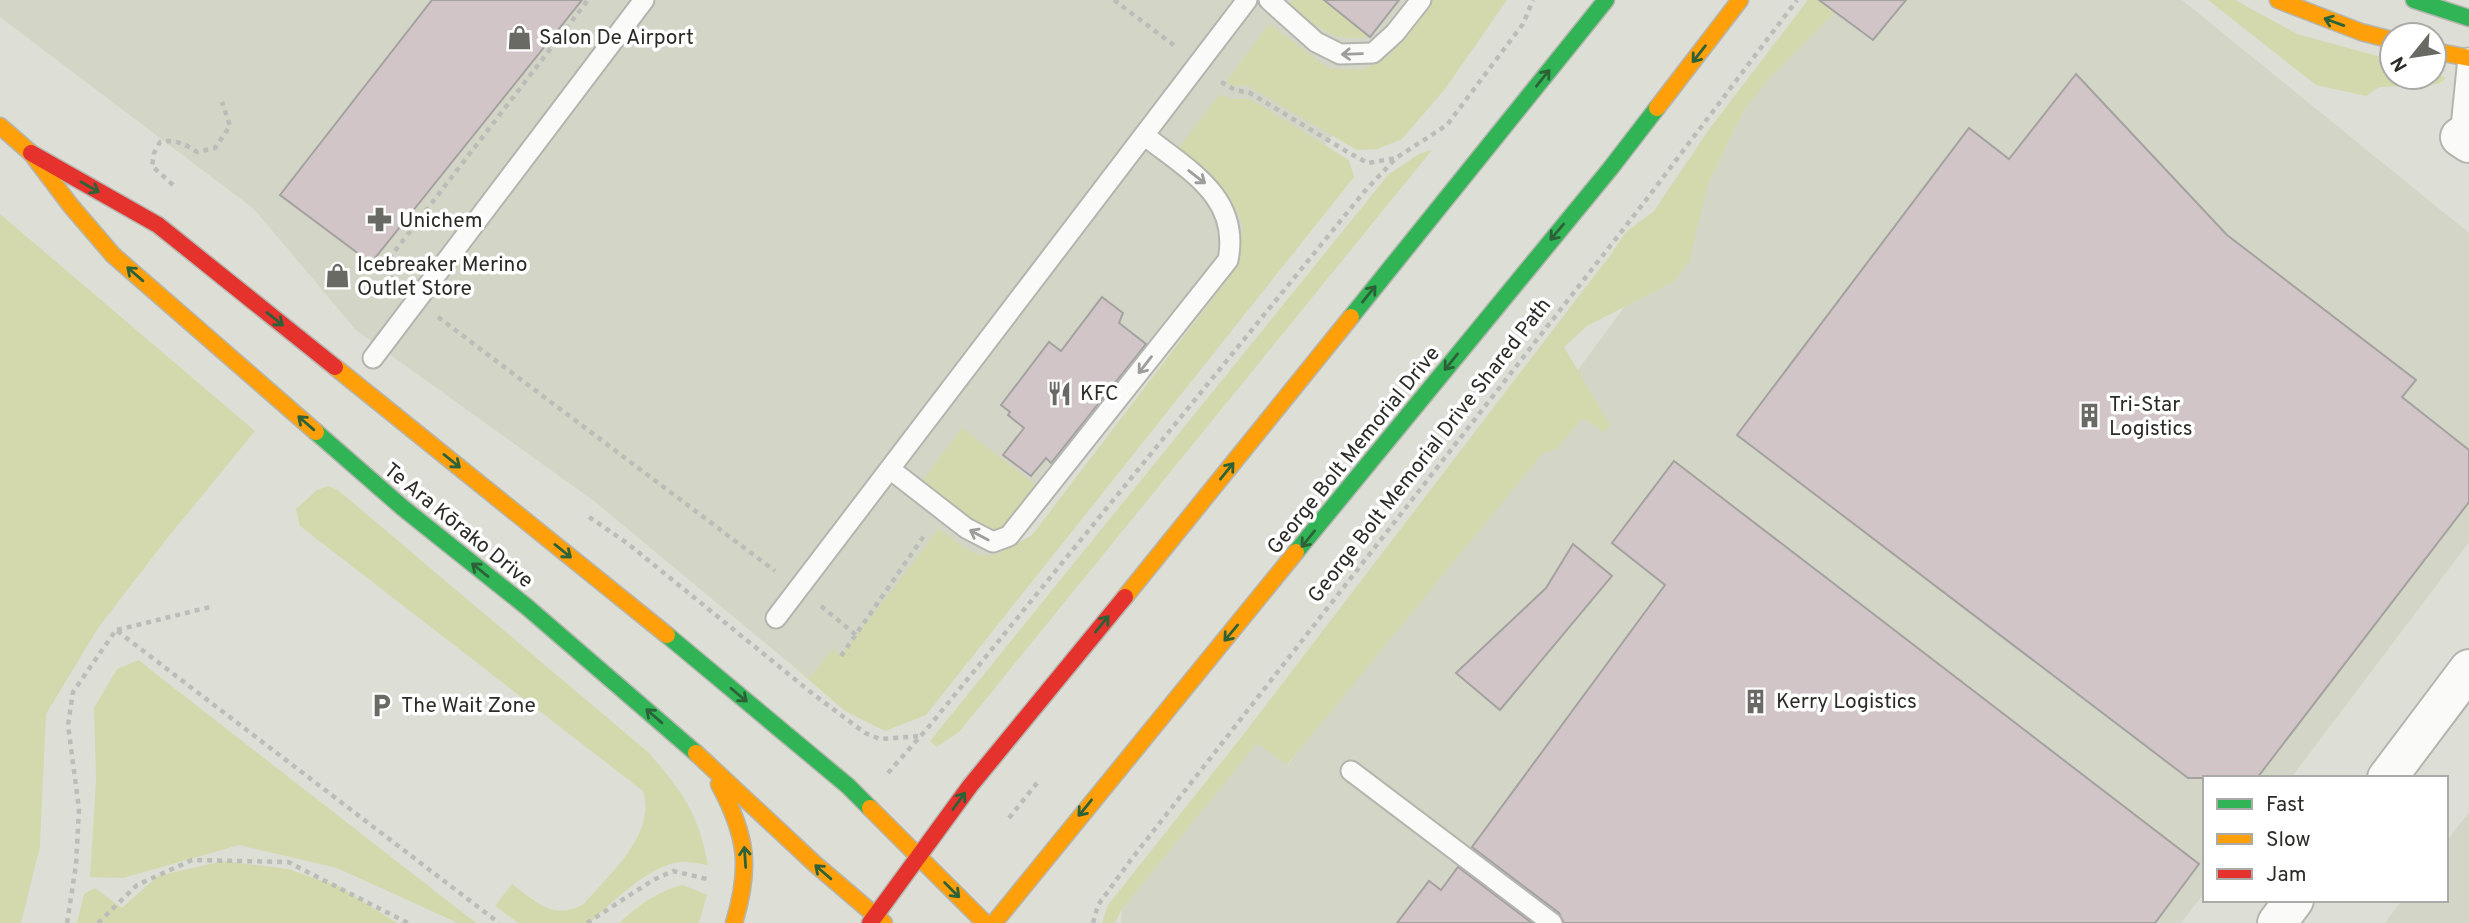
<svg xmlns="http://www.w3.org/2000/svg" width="2469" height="923" viewBox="0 0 2469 923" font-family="Overpass,sans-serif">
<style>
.built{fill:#d3d5c6}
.green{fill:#d4d9ad}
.building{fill:#d1c5c8;stroke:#a4a2a0;stroke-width:2}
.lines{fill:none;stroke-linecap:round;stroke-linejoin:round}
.lane-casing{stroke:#b4b5af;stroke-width:23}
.street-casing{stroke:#b4b5af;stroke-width:42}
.fast-casing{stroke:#b4b5af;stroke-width:19}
.slow-casing{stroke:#b4b5af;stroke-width:19}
.jam-casing{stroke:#b4b5af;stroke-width:19}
.path{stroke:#bbbdb9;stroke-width:4.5;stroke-dasharray:5 5;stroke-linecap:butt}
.lane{stroke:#fafaf9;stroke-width:19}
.street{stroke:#fafaf9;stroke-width:38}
.fast{stroke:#30b455;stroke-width:16}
.slow{stroke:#ff9f0a;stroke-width:16}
.jam{stroke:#e5322d;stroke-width:16}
.oneway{stroke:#2d6239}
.oneway2{stroke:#9d9d9a}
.labels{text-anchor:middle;stroke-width:7;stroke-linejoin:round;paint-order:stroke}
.poi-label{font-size:21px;fill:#2b2c27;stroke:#fff;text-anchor:start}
.street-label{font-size:21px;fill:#2b2c27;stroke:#fff}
</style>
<rect width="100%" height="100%" fill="#ddded6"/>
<path class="built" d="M0 0H1437L875 725 787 661 594 501 356 330 254 209 0 17Z
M1808 0H2182L2469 233V542L2291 778H2205V892L2181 923H1121L1122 909 1257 742 1288 765 1658 261 1769 52Z
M2469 812V923H2385L2402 900H2446V842Z"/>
<path class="green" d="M1293 0H1324L1370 37C1328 42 1322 28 1290 5Z
M1431 0H1507L1445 89 1402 139 1378 149 1357 150 1248 86 1230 85 1227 81 1269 24 1328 68 1361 70 1389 56Z
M1808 0H1821L1834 13 1768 80 1744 110 1708 184 1689 262 1673 282 1587 326 1564 347 1610 425 1604 432 1583 418 1556 449 1542 454 1287 765 1257 743 1122 909 1115 923H1102L1108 905 1243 735 1611 254 1626 232 1654 211 1710 128Z
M2208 0H2235L2297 34 2392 60V77H2434V72L2446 78 2439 84 2380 87 2366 96 2316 85Z
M1219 95 1232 99H1250L1349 160 1354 177 926 715 885 731 845 711 787 661 810 678 832 649 841 656 939 529C985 563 982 564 1032 535L1238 265 1243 224 1231 200 1185 152 1178 149Z
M1432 150 960 731 937 747 930 741 1389 174 1419 154Z
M0 214 255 431 165 541 98 628 46 714 40 846 21 923H0Z
M962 428 1040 488 1004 527 985 532 919 485Z
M328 486 338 490 649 753C683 793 698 812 708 865 699 864 689 861 680 862 648 866 613 902 589 923H518L495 906 512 884C537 902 552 921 584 904 609 874 657 834 643 791L300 526 296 509 317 490Z
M139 660 156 674 476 923H458L337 868 239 845 123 878 90 877 96 780 94 708 117 669Z
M223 861 288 869 340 887 397 923H77L84 894 95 888 122 908 158 876Z
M683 885 707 895 699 923H619C639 905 657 891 683 885Z"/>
<path class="building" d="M432 0H582L371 263 280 195Z
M1324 0H1399L1370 37Z
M1819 0H1906L1873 40Z
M2076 74 2227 235 2416 380 2402 397 2469 450V502L2257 778H2188L1737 435 1969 128 2009 159Z
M1102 297 1123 313 1119 323 1146 344 1051 463 1046 458 1031 476 1003 455 1024 428 1008 415 1010 412 1001 405 1049 342 1061 351Z
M1674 461 2199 864 2155 923H1564L1559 913 1472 847 1665 585 1612 543Z
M1573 544 1612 576 1500 710 1456 673 1546 588Z
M1458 867 1532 923H1397L1429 881 1441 890Z"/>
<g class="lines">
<defs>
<path id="lane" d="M1269 0 1316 42 1340 54 1373 53 1395 33 1421 0
M2460 137 2468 58
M373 358 644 0
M890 469 966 528 993 542 1009 536 1228 260C1241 196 1186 169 1144 135
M776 618 1247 0
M1351 771 1552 923"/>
<path id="street" d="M2460 137 2469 143
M2387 778 2469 669
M2277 923 2294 900"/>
<path id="fast" d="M2414 0 2469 18
M1351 317 1606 0
M316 432 403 508 527 607 696 753
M1296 552 1610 169 1657 108
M667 635 848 786 870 808"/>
<path id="slow" d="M2278 0 2361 32 2392 40
M2434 51 2469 58
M1657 108 1740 0
M0 126 31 153 71 206 113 255 316 432
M335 367 667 635
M1125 597 1351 317
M696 753 815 864 884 923
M719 784C747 836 751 867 734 923
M870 808 985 923
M994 923 1296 552"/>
<path id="jam" d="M31 153 158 225 335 367
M870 923 970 786 1125 597"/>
</defs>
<use href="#lane" class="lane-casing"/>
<use href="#street" class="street-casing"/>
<use href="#fast" class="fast-casing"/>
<use href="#slow" class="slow-casing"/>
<use href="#jam" class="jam-casing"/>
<path class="path" d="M1114 0 1175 46
M1221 82 1235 90 1250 93 1351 154 1368 163 1396 158
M173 185 152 166 154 153 160 142C175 139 185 144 197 152L215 148 230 126 222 102
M394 280 381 269 588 0
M438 317 775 571
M589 517 627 543 813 694 865 733 880 739 920 736
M821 606 856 635
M117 630 210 607
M841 656 926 533
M888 773 931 724 1364 192 1396 158 1447 125 1523 24 1533 0
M1009 818 1037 783
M67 923 76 865 79 809 68 725 73 692 116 630 499 923
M98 923 137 885 192 860 288 862 408 923
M587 923 653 880 673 871 707 879
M1093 923 1098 905 1130 861 1646 200 1797 0"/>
<use href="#lane" class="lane"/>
<use href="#street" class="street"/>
<use href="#fast" class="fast"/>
<use href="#slow" class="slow"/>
<use href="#jam" class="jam"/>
</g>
<defs><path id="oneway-shaft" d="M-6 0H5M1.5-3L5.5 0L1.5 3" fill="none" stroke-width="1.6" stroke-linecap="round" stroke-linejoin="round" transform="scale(1.75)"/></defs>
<g class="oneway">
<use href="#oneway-shaft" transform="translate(2334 22) rotate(-160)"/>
<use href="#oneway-shaft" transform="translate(1699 54) rotate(128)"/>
<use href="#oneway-shaft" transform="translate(1543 78) rotate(-51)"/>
<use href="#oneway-shaft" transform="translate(90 187) rotate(30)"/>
<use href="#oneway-shaft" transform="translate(1557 232) rotate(130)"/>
<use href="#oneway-shaft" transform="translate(135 274) rotate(-139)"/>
<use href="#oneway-shaft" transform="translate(1369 294) rotate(-51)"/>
<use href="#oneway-shaft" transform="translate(275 319) rotate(39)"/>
<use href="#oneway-shaft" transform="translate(1451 362) rotate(129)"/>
<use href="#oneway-shaft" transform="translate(306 423) rotate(-139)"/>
<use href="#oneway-shaft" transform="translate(452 461) rotate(39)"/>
<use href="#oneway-shaft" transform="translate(1227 471) rotate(-51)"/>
<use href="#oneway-shaft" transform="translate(1308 539) rotate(129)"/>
<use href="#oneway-shaft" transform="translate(563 551) rotate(39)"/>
<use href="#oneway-shaft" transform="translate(480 570) rotate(-141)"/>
<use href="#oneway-shaft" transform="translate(1102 624) rotate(-51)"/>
<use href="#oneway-shaft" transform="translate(1231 633) rotate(130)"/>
<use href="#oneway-shaft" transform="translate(739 695) rotate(40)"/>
<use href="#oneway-shaft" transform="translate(654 716) rotate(-139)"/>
<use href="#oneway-shaft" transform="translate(959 801) rotate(-54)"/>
<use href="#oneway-shaft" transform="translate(1085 808) rotate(129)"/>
<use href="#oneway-shaft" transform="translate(745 857) rotate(-94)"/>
<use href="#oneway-shaft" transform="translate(823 872) rotate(-139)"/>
<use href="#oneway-shaft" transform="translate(952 890) rotate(45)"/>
</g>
<g class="oneway2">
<use href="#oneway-shaft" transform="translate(1352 54) rotate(178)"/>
<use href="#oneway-shaft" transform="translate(1197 177) rotate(38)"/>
<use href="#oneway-shaft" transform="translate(1145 365) rotate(128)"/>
<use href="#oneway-shaft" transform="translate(979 535) rotate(-152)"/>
</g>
<defs>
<symbol id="shop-bare" viewBox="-9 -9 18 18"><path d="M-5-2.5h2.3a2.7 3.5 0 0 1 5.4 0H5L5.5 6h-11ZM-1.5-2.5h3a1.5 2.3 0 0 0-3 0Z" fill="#696a64" stroke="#fff" stroke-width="2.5" paint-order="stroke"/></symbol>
<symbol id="pharmacy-bare" viewBox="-9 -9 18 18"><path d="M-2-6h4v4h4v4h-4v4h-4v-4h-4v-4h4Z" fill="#696a64" stroke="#fff" stroke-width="2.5" paint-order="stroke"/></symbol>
<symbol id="restaurant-bare" viewBox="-9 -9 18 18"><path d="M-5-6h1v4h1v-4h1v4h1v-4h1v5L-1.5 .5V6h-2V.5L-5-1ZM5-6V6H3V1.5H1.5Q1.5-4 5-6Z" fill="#696a64" stroke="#fff" stroke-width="2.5" paint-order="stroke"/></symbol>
<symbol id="building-bare" viewBox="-9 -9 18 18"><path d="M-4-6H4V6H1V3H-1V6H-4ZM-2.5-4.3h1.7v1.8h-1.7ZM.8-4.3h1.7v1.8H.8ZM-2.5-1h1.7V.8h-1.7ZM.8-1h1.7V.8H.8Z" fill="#696a64" stroke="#fff" stroke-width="2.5" paint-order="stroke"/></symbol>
<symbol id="parking-bare" viewBox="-9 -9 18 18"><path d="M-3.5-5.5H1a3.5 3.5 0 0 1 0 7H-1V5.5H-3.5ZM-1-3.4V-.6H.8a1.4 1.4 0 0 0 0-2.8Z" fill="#696a64" stroke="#fff" stroke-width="2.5" paint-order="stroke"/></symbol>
</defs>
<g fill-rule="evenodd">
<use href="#shop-bare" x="502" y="20" width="35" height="35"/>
<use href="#pharmacy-bare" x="362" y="202" width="35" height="35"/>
<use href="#shop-bare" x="320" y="258" width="35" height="35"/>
<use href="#restaurant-bare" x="1042" y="376" width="35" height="35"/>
<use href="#building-bare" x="2072" y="398" width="35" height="35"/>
<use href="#building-bare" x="1738" y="684" width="35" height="35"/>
<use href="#parking-bare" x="364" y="688" width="35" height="35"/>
</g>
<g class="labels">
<g class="poi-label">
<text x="539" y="44">Salon De Airport</text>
<text x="399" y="227">Unichem</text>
<text x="357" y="271">Icebreaker Merino<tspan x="357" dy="24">Outlet Store</tspan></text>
<text x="1080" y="400">KFC</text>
<text x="2109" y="411">Tri-Star<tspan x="2109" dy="24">Logistics</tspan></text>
<text x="1776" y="708">Kerry Logistics</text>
<text x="401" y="712">The Wait Zone</text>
</g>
<g class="street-label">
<text transform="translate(1353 450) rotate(-51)" y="7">George Bolt Memorial Drive</text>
<text transform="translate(1429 450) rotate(-52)" y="7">George Bolt Memorial Drive Shared Path</text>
<text transform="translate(459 525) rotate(39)" y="7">Te Ara Kōrako Drive</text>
</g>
</g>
<rect x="2203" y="776" width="245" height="126" fill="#ffffff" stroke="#aaaba9" stroke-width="2"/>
<rect x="2217" y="799" width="35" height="10" fill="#30b455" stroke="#aaaba9" stroke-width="2"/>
<text x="2266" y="811" font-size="21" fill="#2b2c27">Fast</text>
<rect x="2217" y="834" width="35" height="10" fill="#ff9f0a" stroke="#aaaba9" stroke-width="2"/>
<text x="2266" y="846" font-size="21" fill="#2b2c27">Slow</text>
<rect x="2217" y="869" width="35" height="10" fill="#e5322d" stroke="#aaaba9" stroke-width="2"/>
<text x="2266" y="881" font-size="21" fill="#2b2c27">Jam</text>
<g transform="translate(2413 56) rotate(240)"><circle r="33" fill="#ffffff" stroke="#aaaba9" stroke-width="2"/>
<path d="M0-5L12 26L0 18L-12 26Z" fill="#696a64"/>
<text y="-10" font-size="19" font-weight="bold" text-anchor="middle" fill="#2b2c27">N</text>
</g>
</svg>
